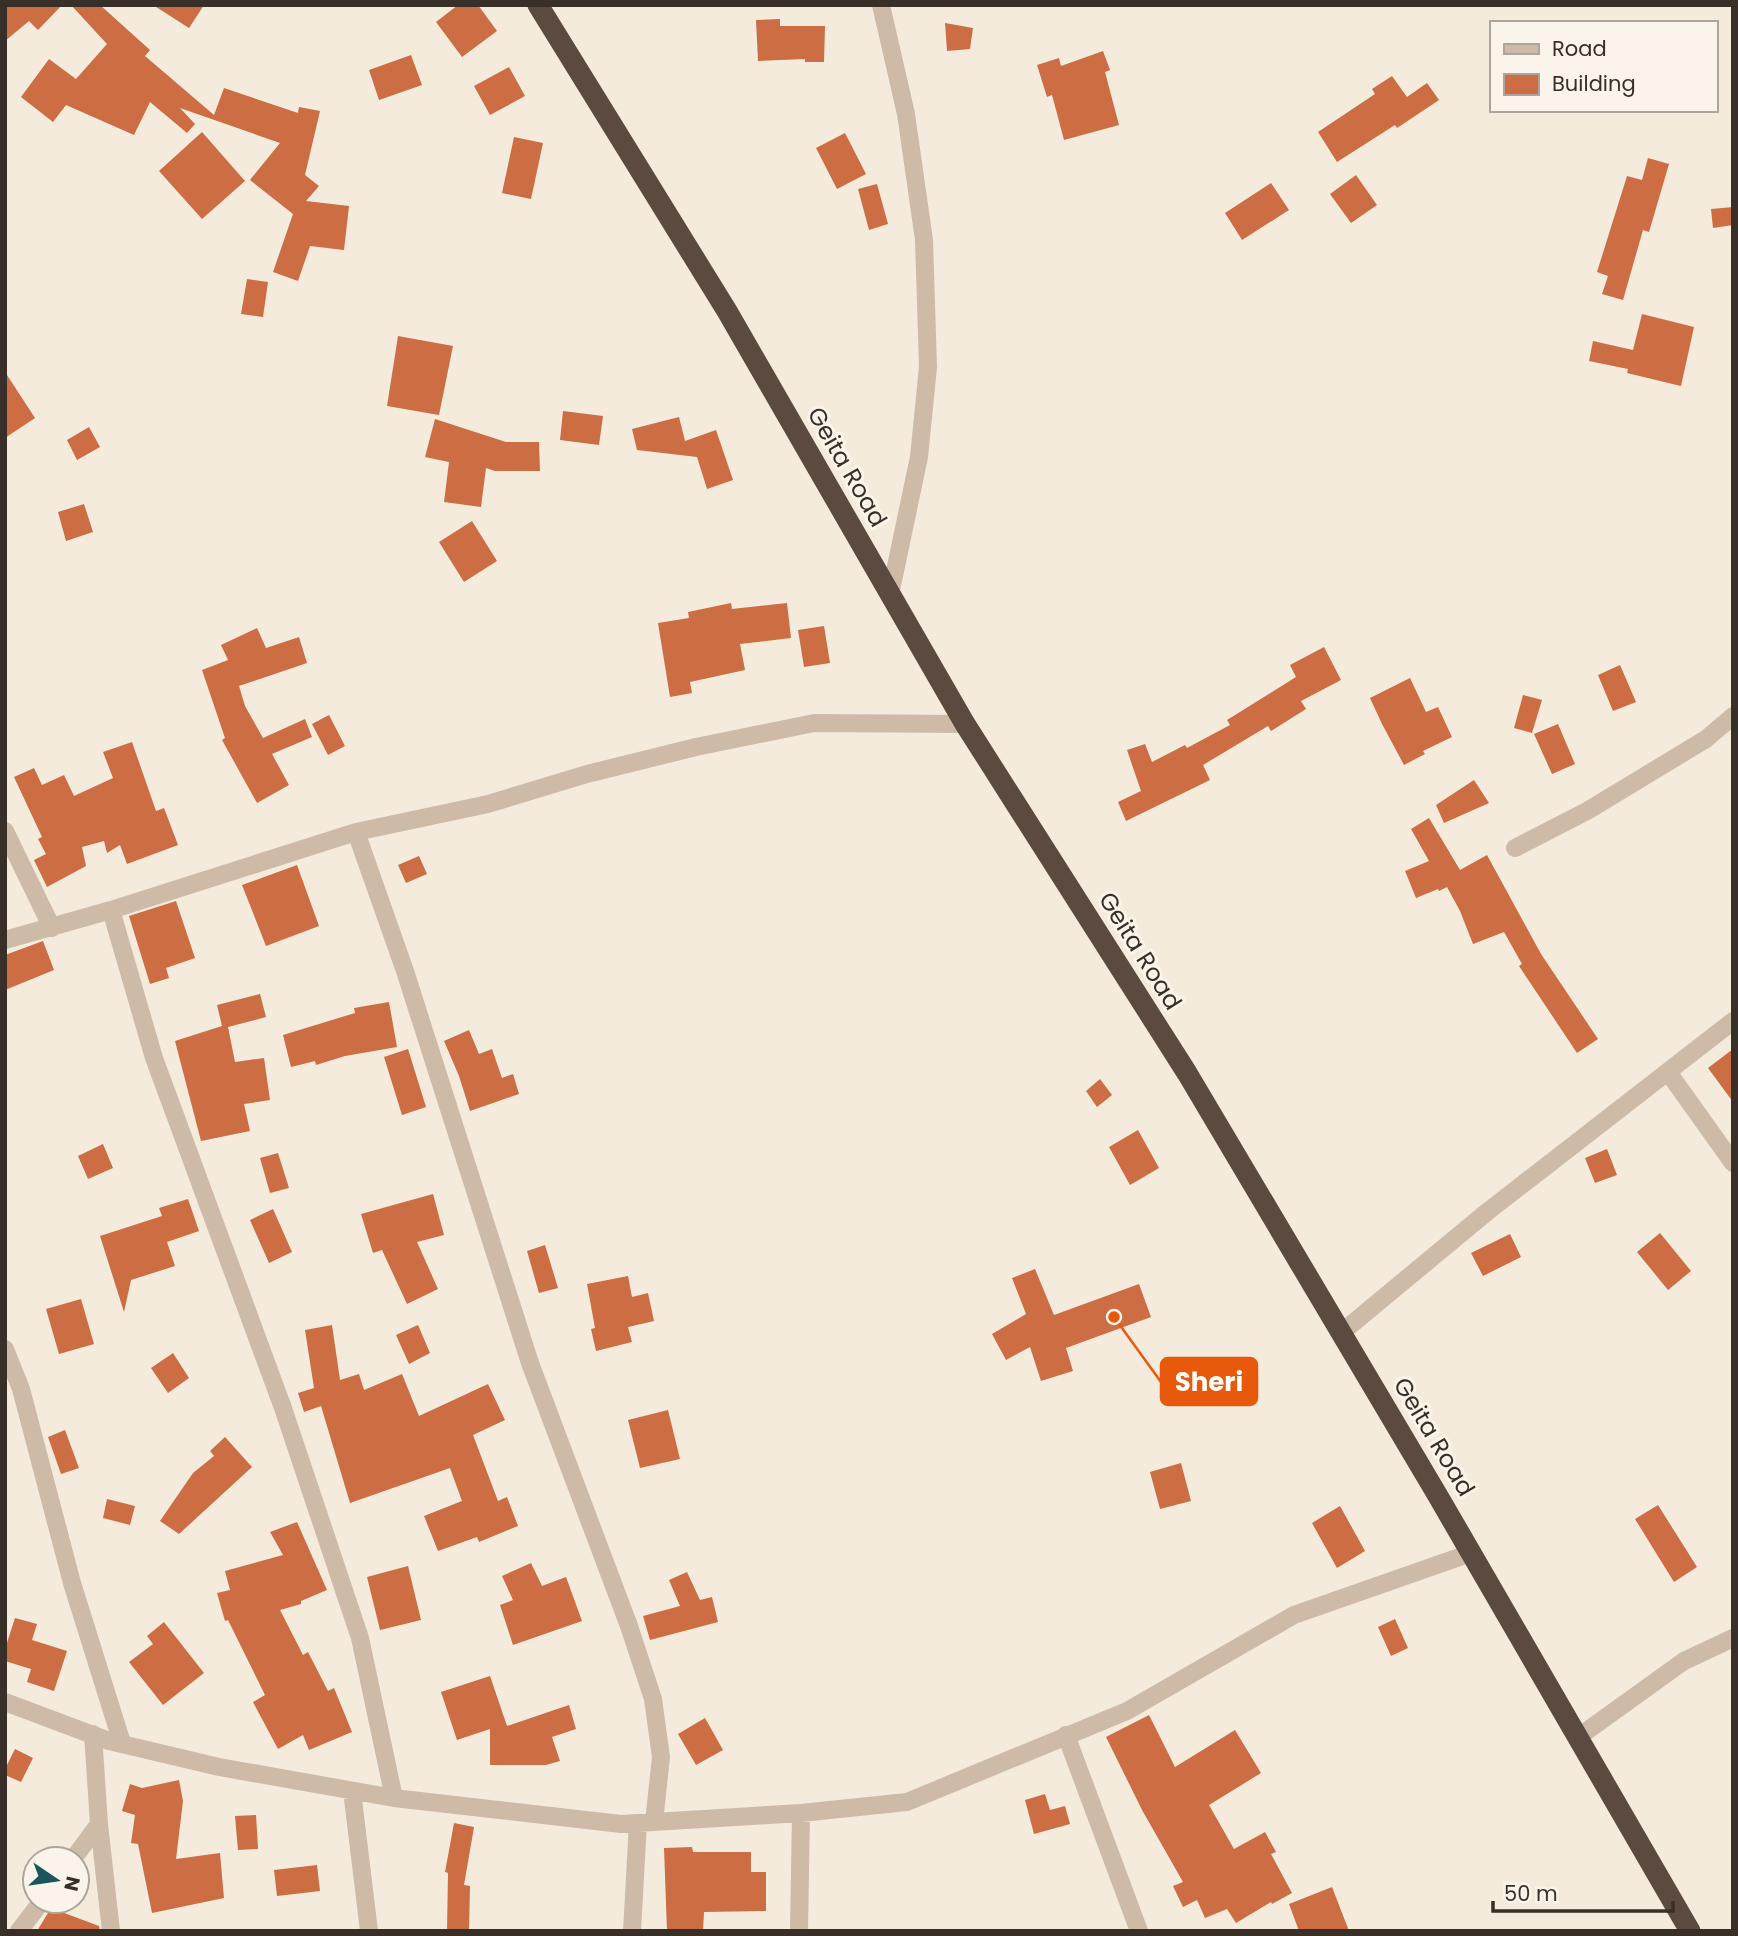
<svg xmlns="http://www.w3.org/2000/svg" width="1738" height="1936" viewBox="0 0 1738 1936" font-family="Poppins,sans-serif">
<style>
.building{fill:#cc6d43}
.lines{fill:none;stroke-linecap:round;stroke-linejoin:round}
.minor{stroke:#cdbba8;stroke-width:18}
.highway{stroke:#5b4a3f;stroke-width:21}
.labels{text-anchor:middle;stroke-width:6;stroke-linejoin:round;paint-order:stroke}
.street-label{font-size:24px;fill:#392f29;stroke:#fbf4ea}
.leader{fill:none;stroke:#e8590c;stroke-width:2.5}
.callout-dot{fill:#e8590c;stroke:#fbf4ea;stroke-width:2.5}
.callout{fill:#e8590c;stroke:#e8590c;stroke-width:2.5}
.callout-label{font-size:26px;text-anchor:middle;font-weight:bold;fill:#fff}
</style>
<rect width="100%" height="100%" fill="#f4ebdd"/>
<path class="building" d="M5 5H62L38 30 29 21 5 41Z
M71 5H100L150 50 145 56 214 115 224 88 298 113 299 107 320 111 305 175 319 186 306 201 349 206 344 250 310 246 298 281 273 272 293 214 250 180 280 143 180 108 195 124 187 133 150 102 134 135 66 105 53 122 21 97 49 59 76 79 107 44Z
M153 5H204L189 28Z
M458 5H478L497 31 462 57 436 22Z
M780 19V26H825L824 62H805V59L758 61 756 20Z
M945 23 973 28 970 49 947 51Z
M1103 51 1110 70 1105 72 1119 125 1064 140 1052 95 1047 97 1037 65 1059 58 1061 66Z
M411 55 422 85 379 100 369 70Z
M509 67 525 96 490 115 474 86Z
M1392 76 1407 97 1427 83 1439 100 1397 128 1395 125 1337 162 1318 132 1375 94 1372 89Z
M202 132 245 181 202 219 159 171Z
M845 133 866 174 837 189 816 148Z
M514 137 543 143 531 199 502 193Z
M1648 158 1669 164 1649 232 1643 230 1623 300 1602 294 1608 276 1597 272 1627 176 1642 180Z
M1356 175 1377 205 1351 223 1330 194Z
M1271 183 1289 210 1242 240 1225 213Z
M877 184 888 224 869 230 858 189Z
M1733 207V225L1713 228 1711 209Z
M247 279 268 282 263 317 241 314Z
M1642 314 1694 327 1681 386 1627 373 1628 369 1589 361 1593 341 1633 350Z
M398 336 453 346 439 415 387 406Z
M5 372 35 418 5 438Z
M563 411 603 416 599 445 560 440Z
M679 417 685 441 716 430 733 480 707 489 697 457 637 450 632 429Z
M435 419 506 442H539L540 471H495L486 468 481 507 444 502 449 462 425 457Z
M89 427 100 447 77 460 67 440Z
M84 504 93 532 66 541 58 512Z
M472 521 497 561 464 582 439 542Z
M731 603 732 609 787 603 791 638 740 644 745 670 690 682 692 693 670 697 658 623 689 618 688 612Z
M824 626 830 663 804 667 798 630Z
M257 628 266 648 299 637 307 663 239 686 245 706 263 738 305 719 312 737 272 754 289 785 257 803 222 740 225 738 202 670 228 660 221 645Z
M1324 647 1341 680 1301 701 1306 709 1271 731 1268 726 1203 765 1210 780 1126 821 1118 802 1141 791 1127 750 1145 744 1152 762 1185 745 1187 748 1230 725 1227 720 1296 677 1290 665Z
M1620 665 1636 702 1613 711 1598 675Z
M1410 678 1426 712 1438 707 1452 737 1423 751 1425 754 1404 765 1382 724 1370 698Z
M1523 695 1542 700 1532 733 1514 728Z
M329 715 345 746 328 755 312 724Z
M1558 724 1575 764 1552 774 1534 734Z
M132 742 156 811 164 808 178 845 127 864 120 845 107 853 104 841 82 847 86 866 47 887 34 860 46 854 38 839 42 837 14 777 34 768 42 785 64 775 74 796 113 778 103 752Z
M1474 780 1489 803 1444 823 1436 805Z
M1429 818 1460 870 1487 855 1541 954 1598 1039 1577 1053 1519 966 1522 964 1504 932 1473 944 1460 911 1447 887 1439 891 1438 889 1416 898 1405 871 1429 861 1411 829Z
M419 856 427 874 406 883 398 865Z
M297 865 319 926 266 946 242 885Z
M176 901 195 958 166 968 169 978 150 984 129 916Z
M43 941 54 970 5 990V955Z
M260 994 266 1017 228 1027 235 1062 264 1058 270 1100 244 1104 250 1131 201 1141 175 1041 222 1026 217 1005Z
M389 1002 397 1047 345 1056 316 1065 315 1061 291 1067 283 1035 355 1013 354 1008Z
M469 1030 479 1054 492 1049 502 1078 513 1074 519 1094 470 1111 459 1076 444 1041Z
M408 1049 426 1107 402 1115 384 1057Z
M1733 1049V1102L1708 1068Z
M1100 1079 1112 1095 1097 1107 1086 1091Z
M1138 1130 1159 1168 1130 1185 1109 1147Z
M103 1144 113 1168 88 1179 78 1156Z
M1607 1149 1617 1175 1595 1183 1585 1158Z
M278 1153 289 1188 270 1193 260 1158Z
M433 1194 444 1235 417 1242 438 1289 407 1304 382 1250 373 1253 361 1214Z
M188 1199 199 1231 167 1242 175 1266 131 1280 124 1312 100 1236 162 1216 159 1208Z
M273 1209 292 1252 269 1263 250 1220Z
M1660 1233 1691 1271 1668 1290 1637 1252Z
M1510 1234 1521 1257 1483 1276 1471 1253Z
M545 1245 558 1288 539 1293 527 1251Z
M1035 1269 1054 1315 1139 1284 1151 1317 1066 1348 1073 1371 1041 1381 1030 1347 1006 1360 992 1334 1026 1314 1012 1278Z
M628 1276 632 1297 648 1293 654 1321 628 1327 632 1342 596 1351 591 1329 595 1328 587 1284Z
M81 1299 94 1344 59 1354 46 1309Z
M332 1325 340 1380 359 1374 364 1390 402 1374 419 1416 488 1384 505 1420 473 1435 498 1501 507 1497 518 1526 479 1542 477 1537 438 1551 424 1516 462 1501 450 1468 350 1503 321 1406 304 1412 298 1393 314 1388 305 1330Z
M418 1325 430 1353 409 1364 396 1335Z
M173 1353 189 1378 168 1393 151 1368Z
M668 1410 680 1459 640 1468 628 1420Z
M65 1430 79 1468 61 1474 48 1437Z
M225 1437 252 1467 179 1534 160 1521 193 1473 214 1456 210 1451Z
M1181 1463 1191 1501 1160 1509 1150 1472Z
M107 1499 135 1506 130 1525 103 1518Z
M1658 1505 1697 1567 1674 1582 1635 1519Z
M1340 1506 1365 1551 1337 1568 1312 1523Z
M297 1522 327 1590 301 1601V1604L280 1610 303 1655 308 1652 328 1691 334 1688 352 1732 309 1750 303 1735 278 1749 253 1702 265 1695 228 1620 225 1621 217 1593 230 1590 225 1571 283 1555 270 1532Z
M531 1563 542 1586 566 1577 582 1621 513 1645 500 1605 513 1600 502 1576Z
M408 1566 421 1620 380 1630 367 1577Z
M687 1572 700 1600 712 1597 718 1622 650 1640 643 1616 680 1606 669 1580Z
M15 1618 37 1624 32 1640 67 1651 54 1691 27 1682 31 1669 5 1661V1649Z
M1395 1619 1408 1648 1391 1656 1378 1627Z
M164 1622 204 1673 163 1705 129 1662 153 1644 147 1636Z
M490 1676 507 1726 569 1705 576 1729 552 1737 560 1761 546 1765H490V1729L457 1740 441 1692Z
M1149 1715 1175 1767 1235 1730 1261 1773 1209 1805 1234 1849 1265 1832 1276 1852 1271 1854 1292 1893 1272 1904 1271 1902 1236 1923 1227 1909 1205 1918 1197 1900 1183 1907 1173 1886 1183 1882 1142 1810 1106 1737Z
M705 1718 723 1750 696 1765 678 1734Z
M15 1749 33 1758 21 1782 5 1775V1769Z
M179 1780 183 1801 176 1859 220 1853 224 1898 152 1913 138 1844 131 1843 135 1815 122 1811 130 1784 142 1788Z
M1045 1794 1050 1810 1065 1806 1070 1824 1034 1834 1025 1800Z
M256 1815 258 1849 238 1850 235 1816Z
M454 1823 474 1827 464 1885 470 1886 469 1931H447L448 1873 445 1872Z
M692 1847 693 1852H751V1872H766V1911L704 1912 703 1931H667L664 1848Z
M317 1865 320 1891 277 1896 274 1870Z
M1332 1887 1349 1931H1299L1289 1904Z
M51 1908 99 1926 100 1931H37Z"/>
<g class="lines">
<path class="minor" d="M881 5 906 114 924 240 928 367 919 457 890 595
M5 831 52 928
M356 832 405 971 530 1363 629 1626 653 1699 661 1757 654 1822
M1515 848 1587 811 1706 739 1733 716
M111 910 154 1058 283 1408 360 1638 394 1798
M5 940 111 910 356 832 488 804 587 774 696 747 814 723 965 724
M1668 1072 1733 1163
M1341 1333 1487 1212 1733 1021
M5 1349 21 1389 72 1583 122 1743
M5 1702 109 1741 219 1767 394 1798 621 1824 801 1813 907 1802 1127 1711 1294 1615 1471 1553
M93 1734 99 1824 111 1931
M1066 1735 1139 1931
M1577 1738 1684 1661 1733 1638
M352 1791 369 1931
M73 1859 99 1824
M19 1931 42 1901
M632 1931 638 1823
M799 1931 801 1813"/>
<path class="highway" d="M538 5 727 311 965 724 1187 1073 1438 1496 1690 1931"/>
</g>
<g class="labels">
<g class="street-label">
<text transform="translate(847 467) rotate(60)" y="8">Geita Road</text>
<text transform="translate(1140 951) rotate(58)" y="8">Geita Road</text>
<text transform="translate(1434 1437) rotate(59)" y="8">Geita Road</text>
</g>
</g>
<path class="leader" d="M1114 1317L1161 1382"/>
<circle class="callout-dot" cx="1114" cy="1317" r="7"/>
<rect class="callout" x="1161" y="1358" width="96" height="47" rx="7"/>
<g class="callout-label">
<text x="1209" y="1391">Sheri</text>
</g>
<rect width="1738" height="1936" fill="none" stroke="#392f29" stroke-width="14"/>
<rect x="1490" y="21" width="228" height="91" fill="#fbf4ea" stroke="#ada59d" stroke-width="2"/>
<rect x="1504" y="44" width="35" height="10" fill="#cdbba8" stroke="#ada59d" stroke-width="2"/>
<text x="1552" y="56" font-size="21" fill="#392f29">Road</text>
<rect x="1504" y="74" width="35" height="21" fill="#cc6d43" stroke="#ada59d" stroke-width="2"/>
<text x="1552" y="91" font-size="21" fill="#392f29">Building</text>
<g transform="translate(56 1880) rotate(103)"><circle r="33" fill="#fbf4ea" stroke="#ada59d" stroke-width="2"/>
<path d="M0-5L12 26L0 18L-12 26Z" fill="#1c555e"/>
<text y="-10" font-size="19" font-weight="bold" text-anchor="middle" fill="#392f29">N</text>
</g>
<path d="M1493 1901v10h180v-10" fill="none" stroke="#392f29" stroke-width="3.5"/>
<text x="1504" y="1901" font-size="21" fill="#392f29" stroke="#fbf4ea" stroke-width="5" paint-order="stroke">50 m</text>
</svg>
